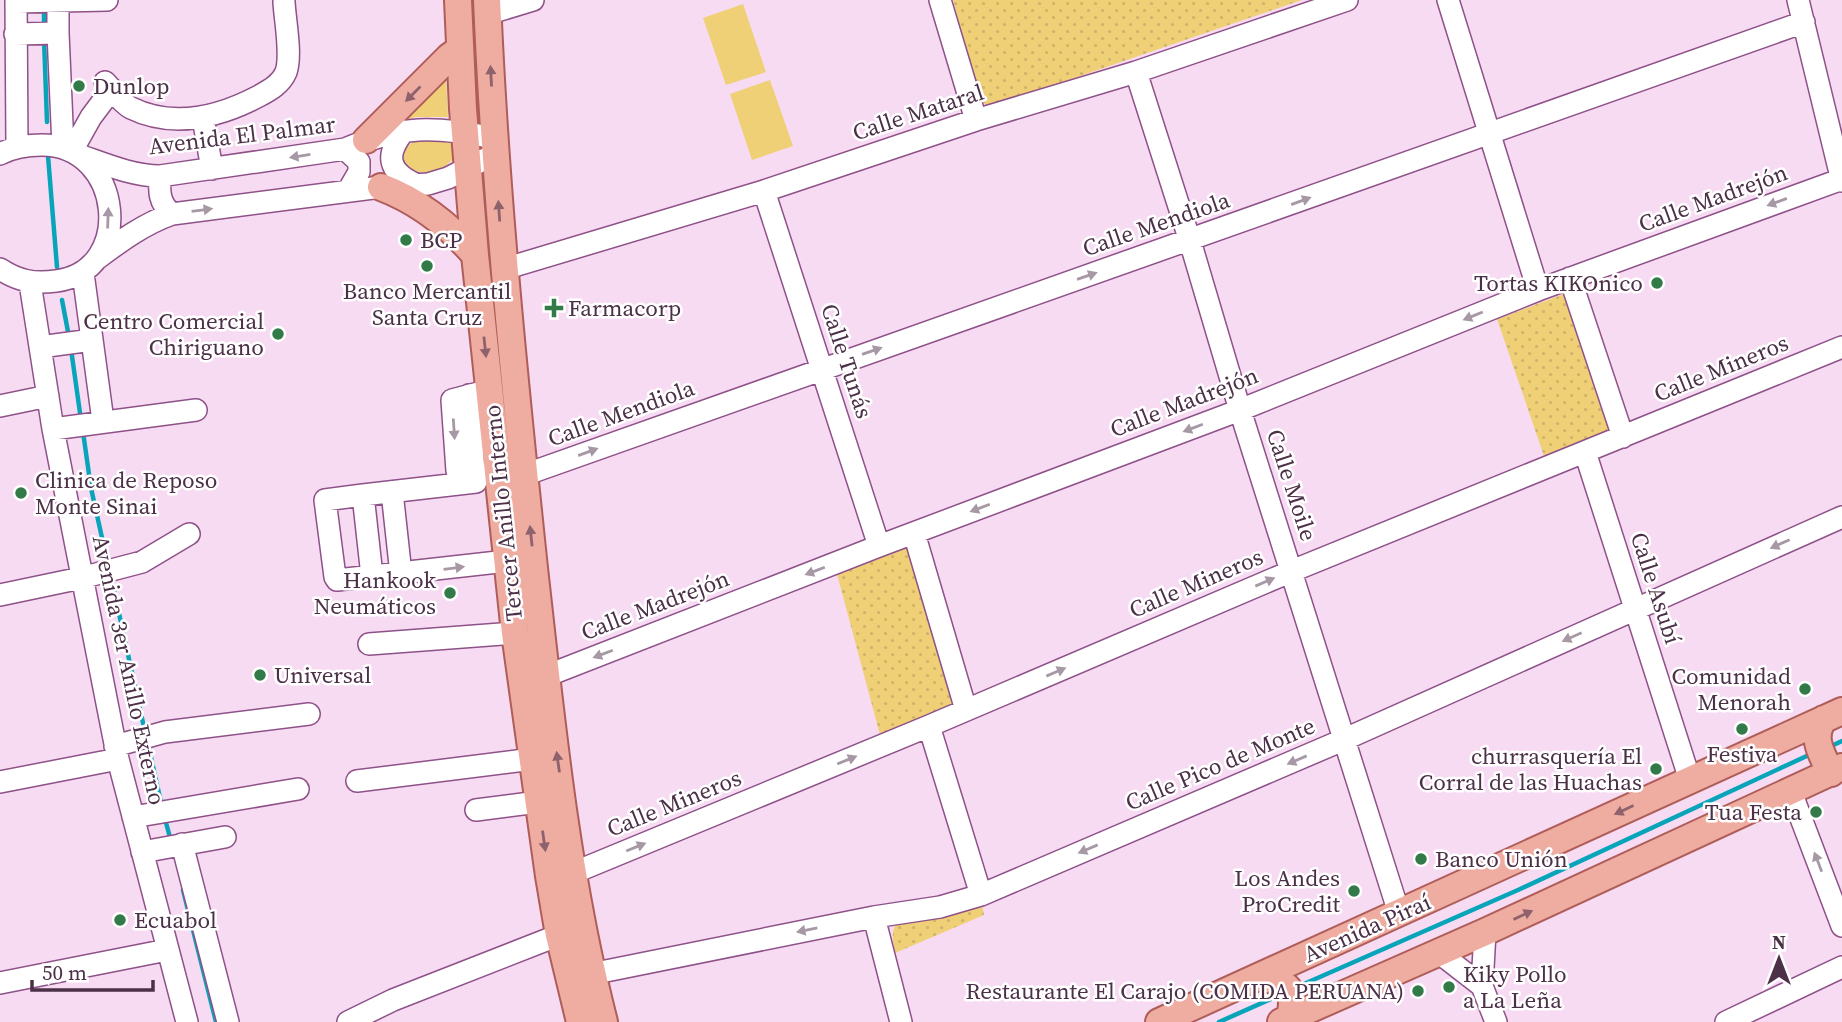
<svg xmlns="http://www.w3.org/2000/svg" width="1842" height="1022" viewBox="0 0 1842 1022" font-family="'Source Serif 4',serif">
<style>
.grass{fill:#efd077}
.park{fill:url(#park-dots)}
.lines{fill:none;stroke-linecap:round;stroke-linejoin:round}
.stream{stroke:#08a5ba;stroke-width:4.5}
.minor-casing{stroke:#8e5188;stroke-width:24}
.major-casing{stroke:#af5d59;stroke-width:30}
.minor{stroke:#fff;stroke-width:21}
.major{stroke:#efaca1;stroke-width:26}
.oneway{fill:#8d626c}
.oneway2{fill:#a698a4}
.poi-dot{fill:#327b48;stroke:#fff;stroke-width:2.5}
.labels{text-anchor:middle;stroke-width:5;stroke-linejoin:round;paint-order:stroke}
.poi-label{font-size:23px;fill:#4c3048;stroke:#fff;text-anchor:start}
.street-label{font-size:23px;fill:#4c3048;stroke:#fff}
</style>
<defs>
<pattern id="park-dots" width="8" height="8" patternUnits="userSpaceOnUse" patternTransform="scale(1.75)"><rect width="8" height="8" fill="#efd077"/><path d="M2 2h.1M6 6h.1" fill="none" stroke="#cfb368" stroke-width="1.8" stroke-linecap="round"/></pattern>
</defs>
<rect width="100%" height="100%" fill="#f7dbf3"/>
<path class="grass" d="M743 4 766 72 726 85 703 18Z
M446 77 448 117H416L403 121Z
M770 80 793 146 752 160 730 94Z
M423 138 439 139 452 144 454 158C439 175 419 179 403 162 402 147 410 143 423 138Z"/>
<path class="park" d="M953 0H1302L993 106H986L977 94Z
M1569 292 1614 432 1545 459 1497 319Z
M911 545 958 703 880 735 837 574Z
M982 904 984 915 895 953C893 940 890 932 898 921Z"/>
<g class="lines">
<path class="stream" d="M44 7V27
M44 39 47 122
M48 156 57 267
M62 300 69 337
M71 349 81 420
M83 432 91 488 108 565
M111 577 145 732
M148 744 162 807
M1827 748 1842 741
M165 819 171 841
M183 890 216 1022
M1297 987 1518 890 1811 754
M1219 1022 1282 994"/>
<defs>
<path id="minor" d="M16 0 17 147
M940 0 976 120
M1448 0 1538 290
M1798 0 1842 181
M16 2 107 0
M487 14 533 0
M58 33 63 147
M15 34 58 33V0
M1136 72 1190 241 1240 410 1399 913
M105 82C113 90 121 103 131 108 174 129 219 117 259 96 270 90 281 84 286 72 292 55 285 21 284 2
M203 118 212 169
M404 131C385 155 387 171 417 185
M345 149 359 162V172L348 191
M72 151 91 117 112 89
M0 154C13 147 27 145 42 145 123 145 136 271 56 281 34 284 18 281 0 269
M79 155C105 164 133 176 160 176L345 149C402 125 435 126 494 138
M160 176C159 192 159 203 172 214
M764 191 879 546
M98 258C122 240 144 224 172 214L381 187 428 184 448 178 495 154
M504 269 764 191 976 120 1136 72 1347 0
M83 273 103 421
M1570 278 1623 437
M30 283 53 429 118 759 187 1022
M40 347 92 340
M490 390 452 400 457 471 460 473 498 474
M469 395 474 473
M0 406 48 396
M53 429 196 410
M1585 452 1690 780
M524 475 1804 22
M392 492 401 574
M363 495 476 482
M914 533 966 710
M372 576 363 495 325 500 335 577 337 580 507 561
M0 595 81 578 142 562 189 534
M369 644 515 633 520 648
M537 686 546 676 879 546 1240 410 1538 290 1842 179
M929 726 981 895
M115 746 165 732 309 714
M357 781 533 759
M0 782 118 759
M1791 792 1842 926
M476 810 538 802
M133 817 298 789
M182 844 228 1022
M142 852 225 837
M573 873 929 726 1292 571 1842 347
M874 917 901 1022
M1485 932 1482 986 1496 1022
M1438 952 1482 986
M591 974 874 917 940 907 981 895 1343 740 1842 517
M0 983 167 950
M348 1022 393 1000 559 935
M1726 1022 1842 967"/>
<path id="major" d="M458 0 463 109 475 255 515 633 549 876 559 935 580 1022
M487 0C495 190 514 379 534 568 551 719 566 875 604 1022
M366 140 449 57 460 49
M381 187C418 201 449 225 475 255
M1824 719C1810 737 1822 755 1831 773
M1260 977C1289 983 1296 988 1290 1018
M1159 1022 1842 711
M1281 1022 1485 932 1842 767"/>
</defs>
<use href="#minor" class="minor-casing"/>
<use href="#major" class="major-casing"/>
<use href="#minor" class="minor"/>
<use href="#major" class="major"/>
</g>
<defs><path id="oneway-solid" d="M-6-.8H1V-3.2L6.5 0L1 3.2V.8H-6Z" transform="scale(1.75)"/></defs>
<g class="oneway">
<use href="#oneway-solid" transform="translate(491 76) rotate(-93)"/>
<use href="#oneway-solid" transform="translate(413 94) rotate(135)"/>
<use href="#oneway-solid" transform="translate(499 211) rotate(-94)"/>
<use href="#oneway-solid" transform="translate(485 347) rotate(84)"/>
<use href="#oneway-solid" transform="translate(531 536) rotate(-96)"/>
<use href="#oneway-solid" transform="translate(558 762) rotate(-98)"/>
<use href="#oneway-solid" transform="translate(1624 810) rotate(155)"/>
<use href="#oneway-solid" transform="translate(544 841) rotate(82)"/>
<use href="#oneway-solid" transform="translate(1523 915) rotate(-25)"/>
</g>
<g class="oneway2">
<use href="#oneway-solid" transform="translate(300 156) rotate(171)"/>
<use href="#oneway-solid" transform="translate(1301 201) rotate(-20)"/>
<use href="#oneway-solid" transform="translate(1777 202) rotate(160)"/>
<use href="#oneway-solid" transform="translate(202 210) rotate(-7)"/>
<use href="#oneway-solid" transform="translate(108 218) rotate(-88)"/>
<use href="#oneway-solid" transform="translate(1087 276) rotate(-19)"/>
<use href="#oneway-solid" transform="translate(1473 316) rotate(158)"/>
<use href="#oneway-solid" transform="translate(872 351) rotate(-19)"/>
<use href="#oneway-solid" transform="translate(1193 428) rotate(159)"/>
<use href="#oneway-solid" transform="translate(454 429) rotate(86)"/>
<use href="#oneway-solid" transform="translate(588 452) rotate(-20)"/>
<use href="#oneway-solid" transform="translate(980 508) rotate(159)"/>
<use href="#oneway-solid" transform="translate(1780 544) rotate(156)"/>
<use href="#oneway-solid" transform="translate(454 568) rotate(-7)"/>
<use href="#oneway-solid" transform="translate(815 571) rotate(159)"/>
<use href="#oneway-solid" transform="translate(1265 582) rotate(-23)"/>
<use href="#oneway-solid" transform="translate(1572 637) rotate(156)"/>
<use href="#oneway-solid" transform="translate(603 654) rotate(159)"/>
<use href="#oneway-solid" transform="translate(1056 672) rotate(-23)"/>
<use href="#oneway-solid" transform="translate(847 760) rotate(-22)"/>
<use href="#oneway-solid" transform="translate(1297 760) rotate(157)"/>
<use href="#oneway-solid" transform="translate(636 847) rotate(-22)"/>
<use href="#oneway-solid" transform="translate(1088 849) rotate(157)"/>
<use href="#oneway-solid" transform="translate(1818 862) rotate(-111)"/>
<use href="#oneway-solid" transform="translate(807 930) rotate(169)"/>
</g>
<g class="poi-dot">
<circle cx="79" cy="86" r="7"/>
<circle cx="406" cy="240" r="7"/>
<circle cx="427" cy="266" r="7"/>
<circle cx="1657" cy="283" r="7"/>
<path d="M550.5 297.5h7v7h7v7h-7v7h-7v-7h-7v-7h7z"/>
<circle cx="278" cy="334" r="7"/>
<circle cx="21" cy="493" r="7"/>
<circle cx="450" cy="593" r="7"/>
<circle cx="260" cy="675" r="7"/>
<circle cx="1805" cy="689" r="7"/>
<circle cx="1742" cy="729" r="7"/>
<circle cx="1656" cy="769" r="7"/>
<circle cx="1816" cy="812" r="7"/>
<circle cx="1421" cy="859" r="7"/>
<circle cx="1354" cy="891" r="7"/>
<circle cx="120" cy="920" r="7"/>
<circle cx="1449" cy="987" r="7"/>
<circle cx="1418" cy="991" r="7"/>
</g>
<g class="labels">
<g class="poi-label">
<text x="93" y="94">Dunlop</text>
<text x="420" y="248">BCP</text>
<text x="1643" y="291" text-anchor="end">Tortas KIKOnico</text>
<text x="427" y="299" text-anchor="middle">Banco Mercantil<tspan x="427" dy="26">Santa Cruz</tspan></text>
<text x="568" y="316">Farmacorp</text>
<text x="264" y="329" text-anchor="end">Centro Comercial<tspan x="264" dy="26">Chiriguano</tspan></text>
<text x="35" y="488">Clinica de Reposo<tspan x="35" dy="26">Monte Sinai</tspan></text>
<text x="436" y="588" text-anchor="end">Hankook<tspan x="436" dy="26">Neumáticos</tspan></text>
<text x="274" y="683">Universal</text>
<text x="1791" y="684" text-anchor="end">Comunidad<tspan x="1791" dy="26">Menorah</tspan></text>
<text x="1742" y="762" text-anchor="middle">Festiva</text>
<text x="1642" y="764" text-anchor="end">churrasquería El<tspan x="1642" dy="26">Corral de las Huachas</tspan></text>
<text x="1802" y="820" text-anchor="end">Tua Festa</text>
<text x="1435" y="867">Banco Unión</text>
<text x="1340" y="886" text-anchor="end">Los Andes<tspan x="1340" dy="26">ProCredit</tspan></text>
<text x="134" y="928">Ecuabol</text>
<text x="1463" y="982">Kiky Pollo<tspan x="1463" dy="26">a La Leña</tspan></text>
<text x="1404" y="999" text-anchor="end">Restaurante El Carajo (COMIDA PERUANA)</text>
</g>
<g class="street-label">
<text transform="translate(918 112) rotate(-18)" y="8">Calle Mataral</text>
<text transform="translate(242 135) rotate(-7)" y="8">Avenida El Palmar</text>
<text transform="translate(1713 198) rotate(-20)" y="8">Calle Madrejón</text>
<text transform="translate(1156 224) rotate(-19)" y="8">Calle Mendiola</text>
<text transform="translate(847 361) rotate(72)" y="8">Calle Tunás</text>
<text transform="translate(1721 368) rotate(-22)" y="8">Calle Mineros</text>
<text transform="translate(1184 402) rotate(-21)" y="8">Calle Madrejón</text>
<text transform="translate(621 413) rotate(-20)" y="8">Calle Mendiola</text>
<text transform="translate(1292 485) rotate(72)" y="8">Calle Moile</text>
<text transform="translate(503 513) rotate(-96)" y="8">Tercer Anillo Interno</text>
<text transform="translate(1196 583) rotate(-23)" y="8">Calle Mineros</text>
<text transform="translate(1656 588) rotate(72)" y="8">Calle Asubí</text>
<text transform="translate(655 605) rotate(-21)" y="8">Calle Madrejón</text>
<text transform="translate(129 670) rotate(78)" y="8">Avenida 3er Anillo Externo</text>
<text transform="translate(1220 764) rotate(-23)" y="8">Calle Pico de Monte</text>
<text transform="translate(674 803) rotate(-22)" y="8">Calle Mineros</text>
<text transform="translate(1367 928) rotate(-24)" y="8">Avenida Piraí</text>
</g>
</g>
<g transform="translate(1779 959)" stroke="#ffffff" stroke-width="5" paint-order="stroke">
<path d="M0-5L12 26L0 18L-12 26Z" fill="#4c3048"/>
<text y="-10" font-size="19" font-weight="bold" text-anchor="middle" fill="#4c3048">N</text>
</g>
<path d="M32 980v10h121v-10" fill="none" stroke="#4c3048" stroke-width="3.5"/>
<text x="42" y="980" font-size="21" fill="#4c3048" stroke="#ffffff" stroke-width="5" paint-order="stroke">50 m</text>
</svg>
